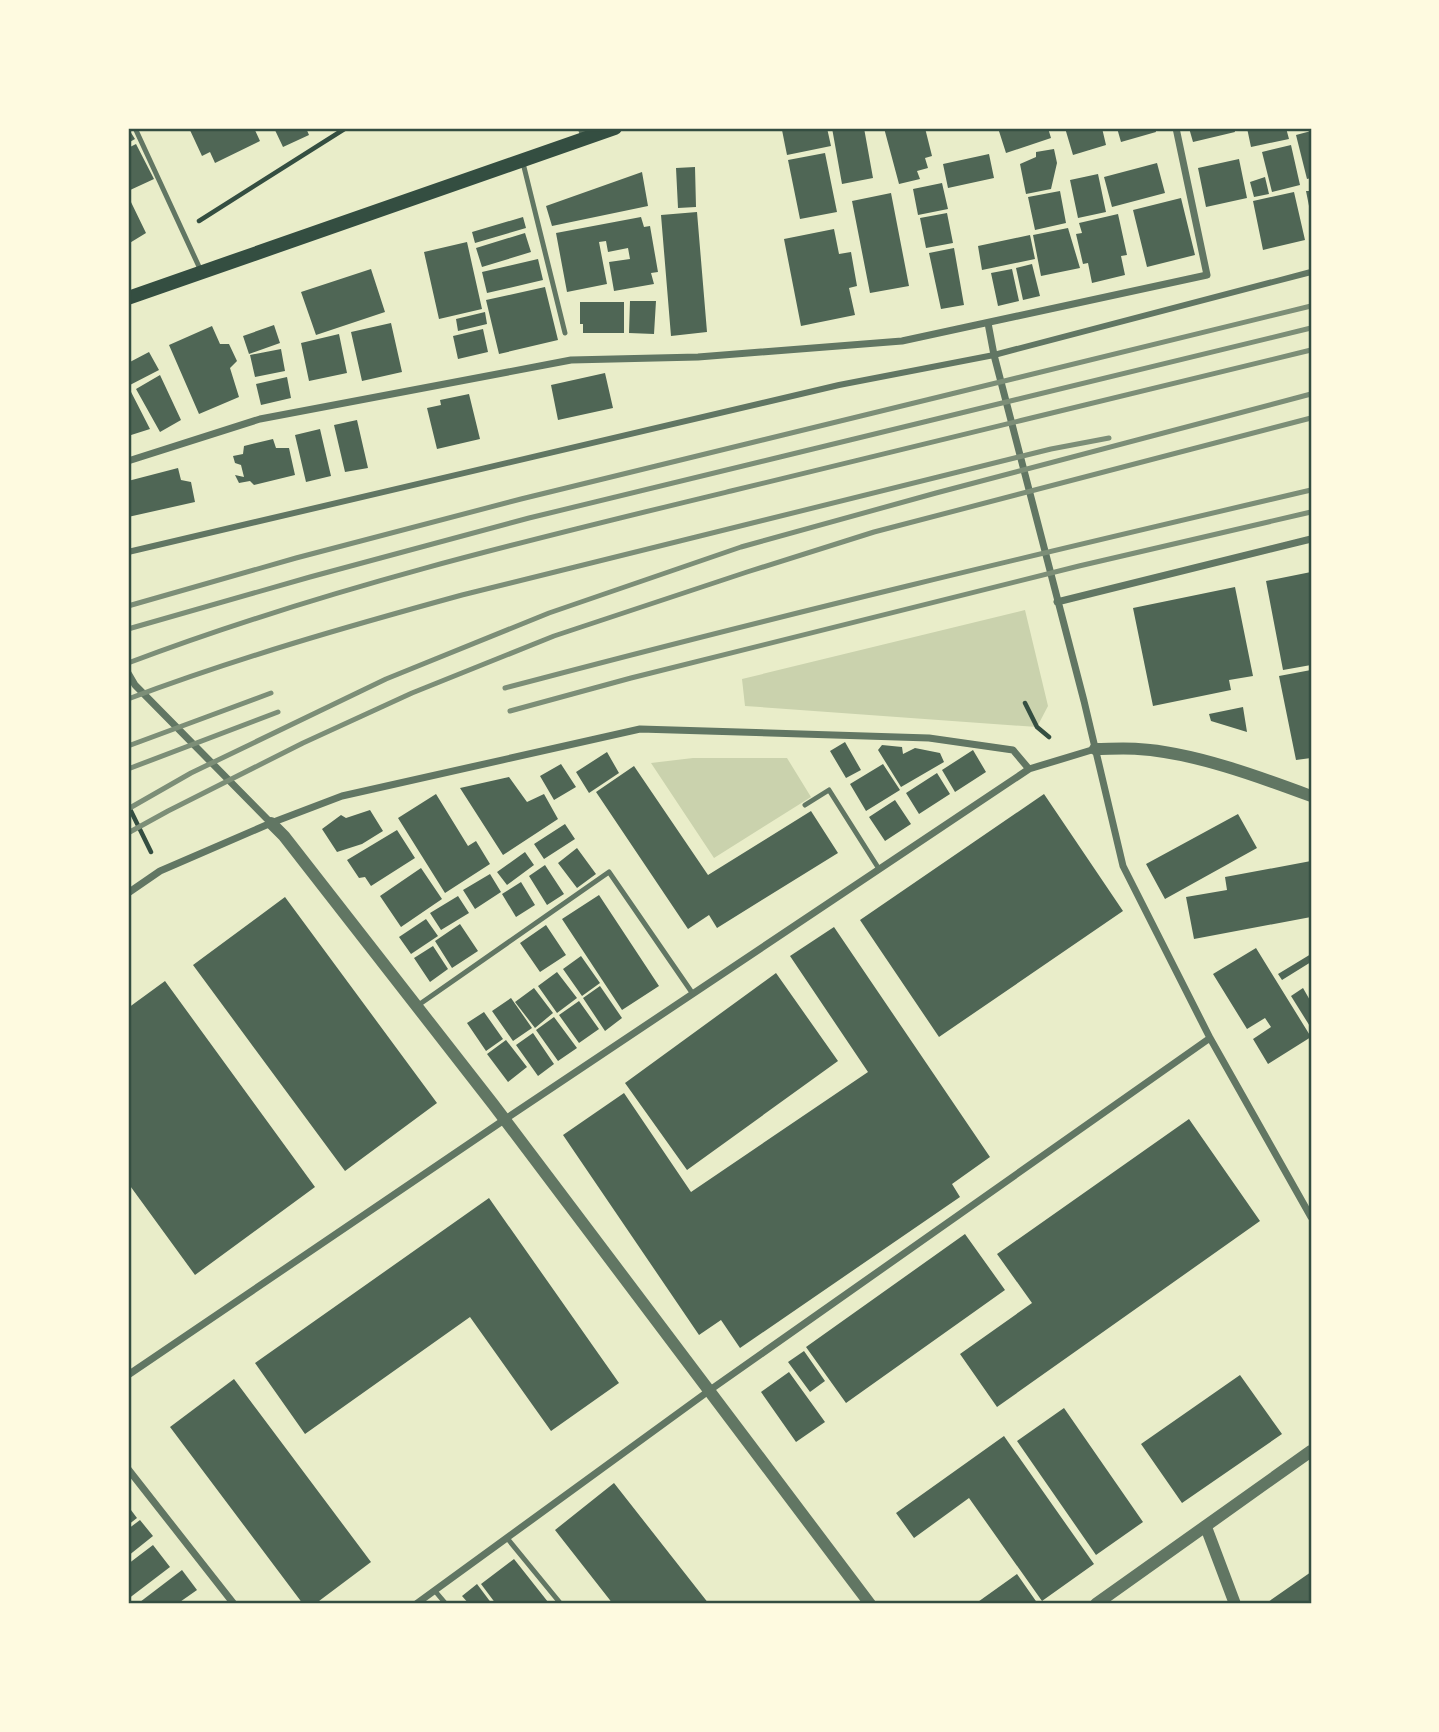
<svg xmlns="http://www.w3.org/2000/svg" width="1439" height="1732" viewBox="0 0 1439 1732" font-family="'Nunito Sans',sans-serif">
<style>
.green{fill:#cad2ad}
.building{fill:#4f6655}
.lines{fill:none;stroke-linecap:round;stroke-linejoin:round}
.path{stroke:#344e41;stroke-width:4.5}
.service{stroke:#617663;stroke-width:5}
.pedestrian{stroke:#617663;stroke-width:6}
.minor{stroke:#617663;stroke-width:7}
.tertiary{stroke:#617663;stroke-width:12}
.secondary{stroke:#344e41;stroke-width:14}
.rail{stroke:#7c8e77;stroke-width:5}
.neatline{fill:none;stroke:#344e41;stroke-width:2.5}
</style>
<rect width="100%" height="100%" fill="#e9edc9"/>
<path class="green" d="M1025 610 1048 706 1037 727 745 706 742 679Z
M693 758H787L811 797 714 858 651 763Z"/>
<path class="building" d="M128 128 135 139 128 143Z
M189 128H254L260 141 215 163 210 152 202 156Z
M274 128H306L309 135 283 147Z
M792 128H827L831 146 787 155 782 130Z
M832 128H864L873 178 842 184Z
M884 128H925L932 156 925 158 928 168 917 171 920 179 899 184Z
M998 128H1048L1051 138 1006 153Z
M1065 128H1102L1106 145 1073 155Z
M1117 128H1155L1156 132 1121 142Z
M1189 128H1234L1235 132 1193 142Z
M1247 128H1286L1289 139 1251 147Z
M1311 131V178L1307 179 1296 135Z
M136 144 154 179 128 191V148Z
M1291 145 1300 185 1272 192 1262 152Z
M1054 149 1057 163 1051 189 1026 194 1020 164 1036 157V152Z
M825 153 837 212 800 219 788 160Z
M989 154 994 178 948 188 943 164Z
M1239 159 1247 198 1206 207 1198 168Z
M1157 163 1165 193 1112 207 1104 177Z
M695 167 696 207 678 208 676 168Z
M642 172 648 206 552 226 546 206Z
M1098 174 1106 212 1078 218 1070 180Z
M1265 177 1269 194 1254 197 1250 182Z
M942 183 948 209 918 215 913 189Z
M1060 191 1066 223 1035 230 1028 197Z
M1306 191H1311V211H1310Z
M1294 192 1305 240 1263 250 1253 201Z
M891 193 909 286 870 293 852 201Z
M1181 198 1195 255 1147 267 1133 210Z
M130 200 146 233 128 244V201Z
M697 212 707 332 671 336 661 215Z
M947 213 953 243 926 248 920 218Z
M1118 214 1127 255 1121 256 1125 275 1092 283 1088 263 1083 264 1076 234 1082 233 1079 223Z
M523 217 526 228 475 243 472 232Z
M641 217 644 227 650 226 658 272 651 273 654 284 614 291 609 262 630 259 628 248 608 252 606 241 599 242 607 284 567 292 556 233Z
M1068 228 1080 268 1041 276 1033 235Z
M834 229 839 254 851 252 857 286 849 288 855 315 801 326 784 239Z
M525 233 531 252 482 267 476 248Z
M1030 235 1035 259 982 270 978 246Z
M467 242 482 309 439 319 424 252Z
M954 248 964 305 941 309 929 253Z
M538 259 543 280 487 293 482 272Z
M1032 264 1040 296 1023 300 1016 268Z
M371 269 385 312 316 335 301 292Z
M1012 269 1019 301 998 306 991 273Z
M545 287 558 340 499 354 486 300Z
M630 301H656L654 334 629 333Z
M580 302H624V333H583V324H580Z
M485 312 487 324 458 331 456 319Z
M391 323 402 372 362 381 351 332Z
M274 325 280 343 249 354 243 336Z
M212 326 220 344H229L237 361 230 368 239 397 199 414 169 345Z
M483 329 488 352 458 359 453 336Z
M339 334 347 373 309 381 301 343Z
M281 349 285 371 255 377 250 355Z
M149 352 159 370 128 386V363Z
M605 373 613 408 558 420 551 385Z
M160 375 181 420 160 432 136 389Z
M287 377 291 398 261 405 256 384Z
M128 386 150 429 128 436Z
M469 394 480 439 437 449 427 408 441 405 440 400Z
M357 420 368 468 345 472 334 425Z
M320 429 331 476 306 482 295 435Z
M273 439 276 448H289L295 475 254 485 250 481 239 483 235 475 244 477 241 465 235 463 233 456 243 454 244 446Z
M178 468 181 480 191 482 195 502 128 517V481Z
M1311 572V665L1283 670 1266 581Z
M1235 587 1253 676 1229 680 1231 690 1153 706 1133 608Z
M1311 670V758L1296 760 1279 676Z
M1243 707 1247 732 1211 721 1209 714Z
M845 742 861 770 846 778 830 751Z
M882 745 902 747 903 754 915 748 940 753 944 762 901 787 878 750Z
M973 750 986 772 955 792 942 770Z
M607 752 619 773 589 793 576 772Z
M561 764 576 787 554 800 540 776Z
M883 764 900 790 866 811 850 784Z
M634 766 708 875 811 811 838 853 717 928 709 915 688 929 596 792Z
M937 773 950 794 919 814 906 793Z
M509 777 527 802 544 794 558 819 503 855 460 788Z
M436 794 468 846 476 841 490 864 445 893 398 818Z
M1044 794 1123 911 939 1037 860 920Z
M895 800 911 824 885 841 869 817Z
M370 810 383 831 362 844 337 852 322 829 341 815 346 818Z
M1238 814 1257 848 1165 899 1146 864Z
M565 824 575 839 544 859 534 844Z
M397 830 415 858 371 886 365 877 359 878 347 860Z
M577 848 596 874 577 888 558 863Z
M525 852 534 865 507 885 497 872Z
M1311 861V917L1194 939 1186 897 1227 890 1225 877Z
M545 865 564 894 547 905 529 876Z
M421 868 442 899 401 927 380 896Z
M490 874 501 892 475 909 463 890Z
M521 882 535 905 516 917 502 894Z
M599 895 659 986 622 1010 562 919Z
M458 896 469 913 441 930 430 913Z
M285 897 437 1103 345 1171 193 965Z
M426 919 438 936 411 954 399 937Z
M460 924 478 951 452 968 435 941Z
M546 925 566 955 540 972 520 943Z
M834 927 990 1157 952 1184 960 1197 740 1348 721 1320 699 1335 563 1135 624 1093 691 1192 868 1072 790 956Z
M433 946 448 969 430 982 414 958Z
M1256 948 1311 1037 1268 1064 1253 1039 1271 1027 1265 1018 1247 1029 1213 974Z
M1311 954V962L1282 980 1278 974Z
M581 956 600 983 582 996 563 969Z
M557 972 577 998 557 1013 538 986Z
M776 973 838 1061 687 1170 625 1083Z
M165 981 315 1187 195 1275 128 1183V1008Z
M600 986 622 1018 605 1031 583 998Z
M534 988 553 1013 535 1028 515 1002Z
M1303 988 1311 1002V1028L1291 996Z
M511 998 532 1028 513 1041 492 1011Z
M579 1001 599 1029 579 1043 559 1015Z
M484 1012 503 1039 486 1051 467 1023Z
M554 1017 577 1048 558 1061 536 1030Z
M533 1033 554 1064 538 1076 516 1045Z
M506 1040 527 1067 508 1082 487 1054Z
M1189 1119 1260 1221 997 1407 960 1354 1032 1303 997 1254Z
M489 1198 619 1383 551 1431 470 1317 305 1434 255 1363Z
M965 1234 1005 1290 846 1403 806 1347Z
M804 1351 825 1381 810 1392 788 1362Z
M789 1372 825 1422 796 1442 761 1392Z
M1240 1375 1282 1434 1182 1503 1141 1444Z
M234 1379 371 1562 315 1604H303L170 1427Z
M1064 1408 1143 1522 1096 1555 1017 1441Z
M1004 1436 1094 1564 1042 1601 969 1498 914 1538 896 1513Z
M614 1483 709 1604H613L555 1530Z
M128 1506 137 1518 128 1525Z
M140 1520 153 1536 128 1556V1529Z
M153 1545 170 1567 128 1599V1564Z
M514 1559 548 1602 545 1604H496L481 1584Z
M182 1570 197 1590 177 1604H142L140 1602Z
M1311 1572V1604H1268V1602Z
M1017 1574 1038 1604H975Z
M477 1584 492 1604H469L462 1596Z"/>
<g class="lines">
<path class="path" d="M199 221 346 128
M1025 703 1037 727 1049 737
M128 805 151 852"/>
<path class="service" d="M135 128 201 271
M523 163 565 333
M805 805 829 790 879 869
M417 1006 609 872 693 994
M507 1538 561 1604
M435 1591 446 1604"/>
<path class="pedestrian" d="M128 552 839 385 994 355 1311 272"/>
<path class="minor" d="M581 128 585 138
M988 323 994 355 1084 701 1123 866 1210 1038 1311 1217
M128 461 260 419 571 360 698 357 902 341 1207 275 1176 128
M1057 602 1311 539
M128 673 135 685 271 823
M128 893 160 871 271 823 342 796 640 729 929 738 1013 750 1029 769
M128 1375 504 1120 1029 769 1095 749
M128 1469 234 1604
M416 1604 710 1390 1210 1038"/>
<path class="tertiary" d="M1095 749C1109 749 1124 748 1138 749 1192 752 1260 777 1311 796
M271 823 284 836 493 1104 870 1604
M1206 1527 1235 1604
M1096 1604 1311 1451"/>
<path class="secondary" d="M128 298 615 128"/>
<path class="rail" d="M128 606 296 558 521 499 1311 306
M128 629 310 577 529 518 1311 328
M128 663C324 589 528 540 731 491 924 444 1118 397 1311 350
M505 688C772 617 1042 553 1311 490
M128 699C237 658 349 626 462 595L1051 449 1109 438
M510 711 631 678 1079 566 1311 512
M128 746 271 693
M128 769 278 712
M128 809 191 773 386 679 549 613 741 547 936 493 1311 394
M128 833 168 811 303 743 412 693 554 636 747 572 874 532 1311 418"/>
</g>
<rect width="1439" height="1732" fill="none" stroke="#fefae0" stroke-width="259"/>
<rect x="130" y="130" width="1180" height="1472" class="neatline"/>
</svg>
